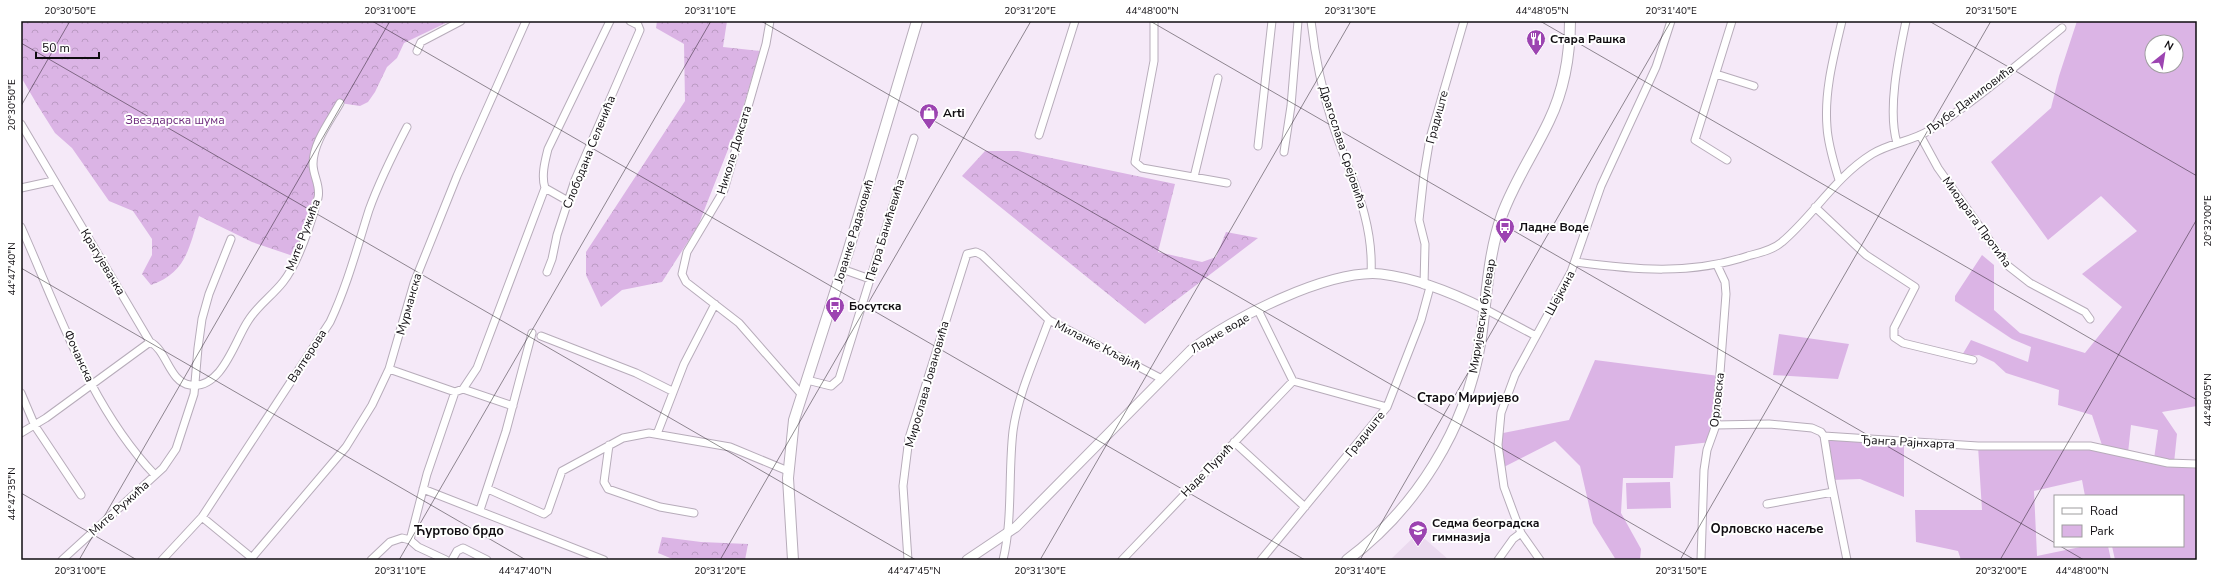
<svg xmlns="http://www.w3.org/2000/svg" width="2218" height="581" viewBox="0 0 2218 581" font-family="'Nunito Sans',sans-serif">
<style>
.built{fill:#ebdaef}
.green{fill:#dbb4e5;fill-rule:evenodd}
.forest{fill:url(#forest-crowns)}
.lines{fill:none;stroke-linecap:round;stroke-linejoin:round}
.minor-casing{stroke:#b7acba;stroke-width:9}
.tertiary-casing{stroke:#b7acba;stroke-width:11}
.secondary-casing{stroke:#b7acba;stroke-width:12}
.minor{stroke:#fff;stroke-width:7}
.tertiary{stroke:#fff;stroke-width:9}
.secondary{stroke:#fff;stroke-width:10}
.ticks{fill:none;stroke:#0f0c10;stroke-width:1;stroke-opacity:0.45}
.labels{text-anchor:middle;stroke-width:4;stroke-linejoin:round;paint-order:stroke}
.poi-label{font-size:12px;font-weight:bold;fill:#0f0c10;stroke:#fff;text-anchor:start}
.street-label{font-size:12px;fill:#0f0c10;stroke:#fff}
.park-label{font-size:12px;fill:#6e2b7d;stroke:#fff}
.neighbourhood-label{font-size:13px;font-weight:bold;fill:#0f0c10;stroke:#fff}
.neatline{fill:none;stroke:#0f0c10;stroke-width:1.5}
.ticks-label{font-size:10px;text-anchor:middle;fill:#0f0c10}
</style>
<defs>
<pattern id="forest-crowns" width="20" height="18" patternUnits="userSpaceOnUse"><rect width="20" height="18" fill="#dbb4e5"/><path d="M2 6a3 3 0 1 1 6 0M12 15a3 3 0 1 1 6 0" fill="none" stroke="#bb9ac3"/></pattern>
</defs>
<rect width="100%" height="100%" fill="#f5e9f8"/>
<path class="built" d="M1418 533 1449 560H1390Z"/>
<path class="green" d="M2077 21H2197V406L2162 412 2177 434 2174 463 2197 464V560H2115L2112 546H2183V496H2085L2082 480 2034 491 2037 556 2085 546H2108L2111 560H1961L1958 551 1916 542 1915 510H1982L1978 446 2103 448 2092 415 2058 405 2059 390 2006 373 1994 362 1979 355 1961 357 1971 340 2028 362 2031 347 2012 339 1955 301V296L1982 255 1994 265V310L2020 333 2085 353 2122 307 2082 274 2137 231 2101 196 2048 240 1991 162 2051 108 2059 76ZM2152 42H2176V66H2152ZM2131 425 2158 430 2154 459 2128 453Z
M1779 334 1849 344 1838 379 1773 375Z
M1595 360 1719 376 1711 442 1675 446 1673 478H1623L1621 513 1641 549 1640 560H1616L1593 523 1580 466 1555 441 1500 469 1498 434 1569 420Z
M1824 436 1904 442V497L1860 479 1831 480Z
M1670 482 1671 508 1627 509 1626 483Z"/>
<path class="forest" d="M21 21H450L404 43 397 58 387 67 375 92 368 102 360 106 340 103 314 157 320 189 296 257 252 242 199 216C189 248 186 273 151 285L142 274 152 255V239L133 211 109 201 72 148 55 133 38 106 21 77Z
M657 21H727L723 47 760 51 738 124 698 226 662 282 622 290 601 307 586 275V252L685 101 684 44 656 28Z
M985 151H1018L1175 184 1158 252 1202 262 1216 257 1226 232 1258 238 1145 324 962 176Z
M662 537 701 542 748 544 745 560H675L658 553Z"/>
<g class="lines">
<defs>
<path id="minor" d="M770 21 766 44 724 190 687 252 682 274 686 282 739 323 802 395
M1154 21V61L1135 162 1142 168 1227 183
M1311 21C1315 56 1322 91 1333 125 1350 176 1374 218 1371 274
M417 51 421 42 461 21
M1716 74 1754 86
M21 124 150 342C167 350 169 382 190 385 222 390 235 340 248 321 257 306 272 296 283 282 299 262 311 223 318 198 321 186 313 176 313 164 313 143 330 121 340 103
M1039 135 1075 21
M1920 135 1938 168 2007 265 2030 283 2085 312 2090 319
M1897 143C1887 109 1899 55 1906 21
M1258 146 1272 21
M1284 152 1291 106 1298 21
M1727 160 1695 140 1732 21
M1194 177 1218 78
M1839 180C1834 163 1828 145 1827 127 1824 91 1834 55 1842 21
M21 188 53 181
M568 201 545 188C541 176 545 161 548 149L610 21
M1815 207 1866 255 1915 287 1894 328V337L1903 343 1973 360
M21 227C59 312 90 407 155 475
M1576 262C1635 270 1691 275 1748 256 1759 253 1773 250 1782 242 1814 215 1835 177 1872 154 1890 143 1913 141 1930 130 1977 100 2019 63 2062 28
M842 269 870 279
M547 272 552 259 557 235 575 180 640 30 638 25 630 21
M1424 285 1425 244 1419 220 1424 174 1430 138 1464 21
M1485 309 1536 336
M1258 310 1293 381 1387 407
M541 336 636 373 672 391
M389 369 455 392
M807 380 831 386 839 379 914 138
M463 389 513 406
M455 392 463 389 477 368 545 188
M21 393 35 426 81 495
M1716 425 1769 424 1812 428 1821 432 1824 436 1831 480 1847 560
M21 433 46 418 150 342
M657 434 684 364 715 304
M1824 436 1978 446H2090L2168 463 2197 464
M1234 442 1305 507
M609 445 604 482 608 489 660 507 694 513
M423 489 604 560
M488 489 544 514 548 511 562 471 623 438 649 433 730 447 788 471
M1767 504 1833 492
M480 510 506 431 532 333
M202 517 252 558
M410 540 427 474 455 392
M62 560 163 468 176 449 194 394 198 348 202 319 209 294 231 239
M162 560 202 517 330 322C347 286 357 248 369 210 379 182 393 154 407 127
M250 560 346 447 372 405 389 369 414 283 457 176 526 21
M371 560 390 542 402 538 410 540 418 547 446 560
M452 560 457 551 463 548 487 560
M908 560 903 486 909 438 967 254 976 252 982 255 1049 320 1162 379
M1003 560C1013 518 1008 474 1013 431 1018 394 1036 356 1049 320
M1122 560 1293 381
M1261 560 1387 407 1421 320 1430 287
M1498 560 1513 539 1521 533
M1540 560 1521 533 1504 487 1498 445 1501 413 1515 375 1571 272 1601 186 1656 67 1671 21
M1701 560 1704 470 1707 450 1716 425 1726 294 1725 282 1717 265"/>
<path id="tertiary" d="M967 560 1016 527 1191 350C1231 318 1330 269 1381 274 1415 278 1455 294 1485 309"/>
<path id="secondary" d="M793 560 788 478 794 420 847 255 917 21
M1347 560C1416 509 1466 428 1480 344 1487 301 1487 257 1502 215 1514 182 1534 153 1549 121 1564 90 1570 55 1570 21"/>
</defs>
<use href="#minor" class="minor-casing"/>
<use href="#tertiary" class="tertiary-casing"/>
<use href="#secondary" class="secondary-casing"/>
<use href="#minor" class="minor"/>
<use href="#tertiary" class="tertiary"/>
<use href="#secondary" class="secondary"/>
</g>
<path class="ticks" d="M372 21 1305 560M761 21 1695 560M1150 21 2055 543M1540 21 2197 400M1929 21 2197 176M21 43 916 560M21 106 70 21M21 268 526 560M21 493 137 560M2060 546 2084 560M79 560 390 21M399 560 711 21M720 560 1031 21M1040 560 1351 21M1360 560 1671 21M1680 560 1991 21M2000 560 2197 219"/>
<defs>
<symbol id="restaurant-pin" viewBox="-11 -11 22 30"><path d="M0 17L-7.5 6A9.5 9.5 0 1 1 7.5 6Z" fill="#9c44b1" stroke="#fff"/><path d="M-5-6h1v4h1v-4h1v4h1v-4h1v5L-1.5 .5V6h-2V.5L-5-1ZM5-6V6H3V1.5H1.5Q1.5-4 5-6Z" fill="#fff"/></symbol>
<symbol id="shop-pin" viewBox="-11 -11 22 30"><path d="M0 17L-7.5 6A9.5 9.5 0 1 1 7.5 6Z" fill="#9c44b1" stroke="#fff"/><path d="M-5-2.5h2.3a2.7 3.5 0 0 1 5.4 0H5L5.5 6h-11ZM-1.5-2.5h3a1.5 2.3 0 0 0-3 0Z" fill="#fff"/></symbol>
<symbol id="bus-pin" viewBox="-11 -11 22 30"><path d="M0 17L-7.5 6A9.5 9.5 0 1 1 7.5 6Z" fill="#9c44b1" stroke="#fff"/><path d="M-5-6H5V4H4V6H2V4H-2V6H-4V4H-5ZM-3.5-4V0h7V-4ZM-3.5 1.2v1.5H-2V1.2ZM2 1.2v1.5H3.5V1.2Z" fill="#fff"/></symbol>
<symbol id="school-pin" viewBox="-11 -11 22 30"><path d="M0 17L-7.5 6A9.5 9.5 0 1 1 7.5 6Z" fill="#9c44b1" stroke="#fff"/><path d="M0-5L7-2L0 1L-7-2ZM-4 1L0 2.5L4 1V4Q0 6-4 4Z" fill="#fff"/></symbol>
</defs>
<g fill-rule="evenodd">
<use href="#restaurant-pin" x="1525" y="28" width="22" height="30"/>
<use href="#shop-pin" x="918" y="102" width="22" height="30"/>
<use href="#bus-pin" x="1494" y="216" width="22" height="30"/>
<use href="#bus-pin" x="824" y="295" width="22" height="30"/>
<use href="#school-pin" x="1407" y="519" width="22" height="30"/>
</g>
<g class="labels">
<g class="poi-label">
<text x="1550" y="43">Стара Рашка</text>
<text x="943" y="117">Arti</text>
<text x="1519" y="231">Ладне Воде</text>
<text x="849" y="310">Босутска</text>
<text x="1432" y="527">Седма београдска<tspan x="1432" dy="14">гимназија</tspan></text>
</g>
<g class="street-label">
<text transform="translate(1970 99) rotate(-37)" y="4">Љубе Даниловића</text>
<text transform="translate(1437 117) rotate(-75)" y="4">Градиште</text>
<text transform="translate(1343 147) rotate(72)" y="4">Драгослава Срејовића</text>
<text transform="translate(734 150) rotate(-73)" y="4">Николе Доксата</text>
<text transform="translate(589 152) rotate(-68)" y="4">Слободана Селенића</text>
<text transform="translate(1977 222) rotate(54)" y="4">Миодрага Протића</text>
<text transform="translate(885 230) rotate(-73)" y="4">Петра Банићевића</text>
<text transform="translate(854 231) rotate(-73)" y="4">Јованке Радаковић</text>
<text transform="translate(303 235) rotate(-69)" y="4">Мите Ружића</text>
<text transform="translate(103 262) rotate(59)" y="4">Крагујевачка</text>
<text transform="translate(1560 293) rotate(-62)" y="4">Шејкина</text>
<text transform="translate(409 304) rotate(-74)" y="4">Мурманска</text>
<text transform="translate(1482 316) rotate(-81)" y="4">Миријевски булевар</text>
<text transform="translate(1220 333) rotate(-31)" y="4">Ладне воде</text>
<text transform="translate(1098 345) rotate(27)" y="4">Миланке Кљајић</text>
<text transform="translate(79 356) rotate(65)" y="4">Фочанска</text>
<text transform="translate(307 356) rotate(-57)" y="4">Валтерова</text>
<text transform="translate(927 384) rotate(-74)" y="4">Мирослава Јовановића</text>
<text transform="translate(1717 400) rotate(-84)" y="4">Орловска</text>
<text transform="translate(1365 434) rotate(-51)" y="4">Градиште</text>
<text transform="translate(1908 442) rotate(3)" y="4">Ђанга Рајнхарта</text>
<text transform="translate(1207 470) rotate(-46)" y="4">Наде Пурић</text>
<text transform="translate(119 508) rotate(-42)" y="4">Мите Ружића</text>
</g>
<g class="park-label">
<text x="175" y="124">Звездарска шума</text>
</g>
<g class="neighbourhood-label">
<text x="1468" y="402">Старо Миријево</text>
<text x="1767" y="533">Орловско насеље</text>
<text x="459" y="535">Ћуртово брдо</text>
</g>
</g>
<rect width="2218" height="581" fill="none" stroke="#ffffff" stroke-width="44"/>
<rect x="2054" y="495" width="130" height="52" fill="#ffffff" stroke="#9f9e9f"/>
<rect x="2062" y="508" width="20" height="6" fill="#ffffff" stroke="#9f9e9f"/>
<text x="2090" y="515" font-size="12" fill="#0f0c10">Road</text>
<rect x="2062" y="525" width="20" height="12" fill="#dbb4e5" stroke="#9f9e9f"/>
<text x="2090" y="535" font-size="12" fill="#0f0c10">Park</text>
<g transform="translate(2164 54) rotate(30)"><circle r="19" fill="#ffffff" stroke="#9f9e9f"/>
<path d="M0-3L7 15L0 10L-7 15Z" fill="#9c44b1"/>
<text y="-6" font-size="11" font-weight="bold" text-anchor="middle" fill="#0f0c10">N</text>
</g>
<path d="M36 52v6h63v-6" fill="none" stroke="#0f0c10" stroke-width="2"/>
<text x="42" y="52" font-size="12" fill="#0f0c10" stroke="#ffffff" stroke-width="3" paint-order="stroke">50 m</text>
<rect x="22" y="22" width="2174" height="537" class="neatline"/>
<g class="ticks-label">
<text x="70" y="14">20°30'50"E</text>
<text x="390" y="14">20°31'00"E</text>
<text x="710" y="14">20°31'10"E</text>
<text x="1030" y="14">20°31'20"E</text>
<text x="1152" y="14">44°48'00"N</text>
<text x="1350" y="14">20°31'30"E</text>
<text x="1542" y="14">44°48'05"N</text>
<text x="1671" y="14">20°31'40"E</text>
<text x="1991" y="14">20°31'50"E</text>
<text transform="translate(11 105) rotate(-90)" y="4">20°30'50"E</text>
<text transform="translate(2207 221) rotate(-90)" y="4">20°32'00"E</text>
<text transform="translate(11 269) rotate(-90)" y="4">44°47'40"N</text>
<text transform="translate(2207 400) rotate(-90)" y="4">44°48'05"N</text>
<text transform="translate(11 494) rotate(-90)" y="4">44°47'35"N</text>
<text x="80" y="574">20°31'00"E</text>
<text x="400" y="574">20°31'10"E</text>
<text x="525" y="574">44°47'40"N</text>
<text x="720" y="574">20°31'20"E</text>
<text x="914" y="574">44°47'45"N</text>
<text x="1040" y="574">20°31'30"E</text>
<text x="1360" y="574">20°31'40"E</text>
<text x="1681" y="574">20°31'50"E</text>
<text x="2001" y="574">20°32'00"E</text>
<text x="2082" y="574">44°48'00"N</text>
</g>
</svg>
